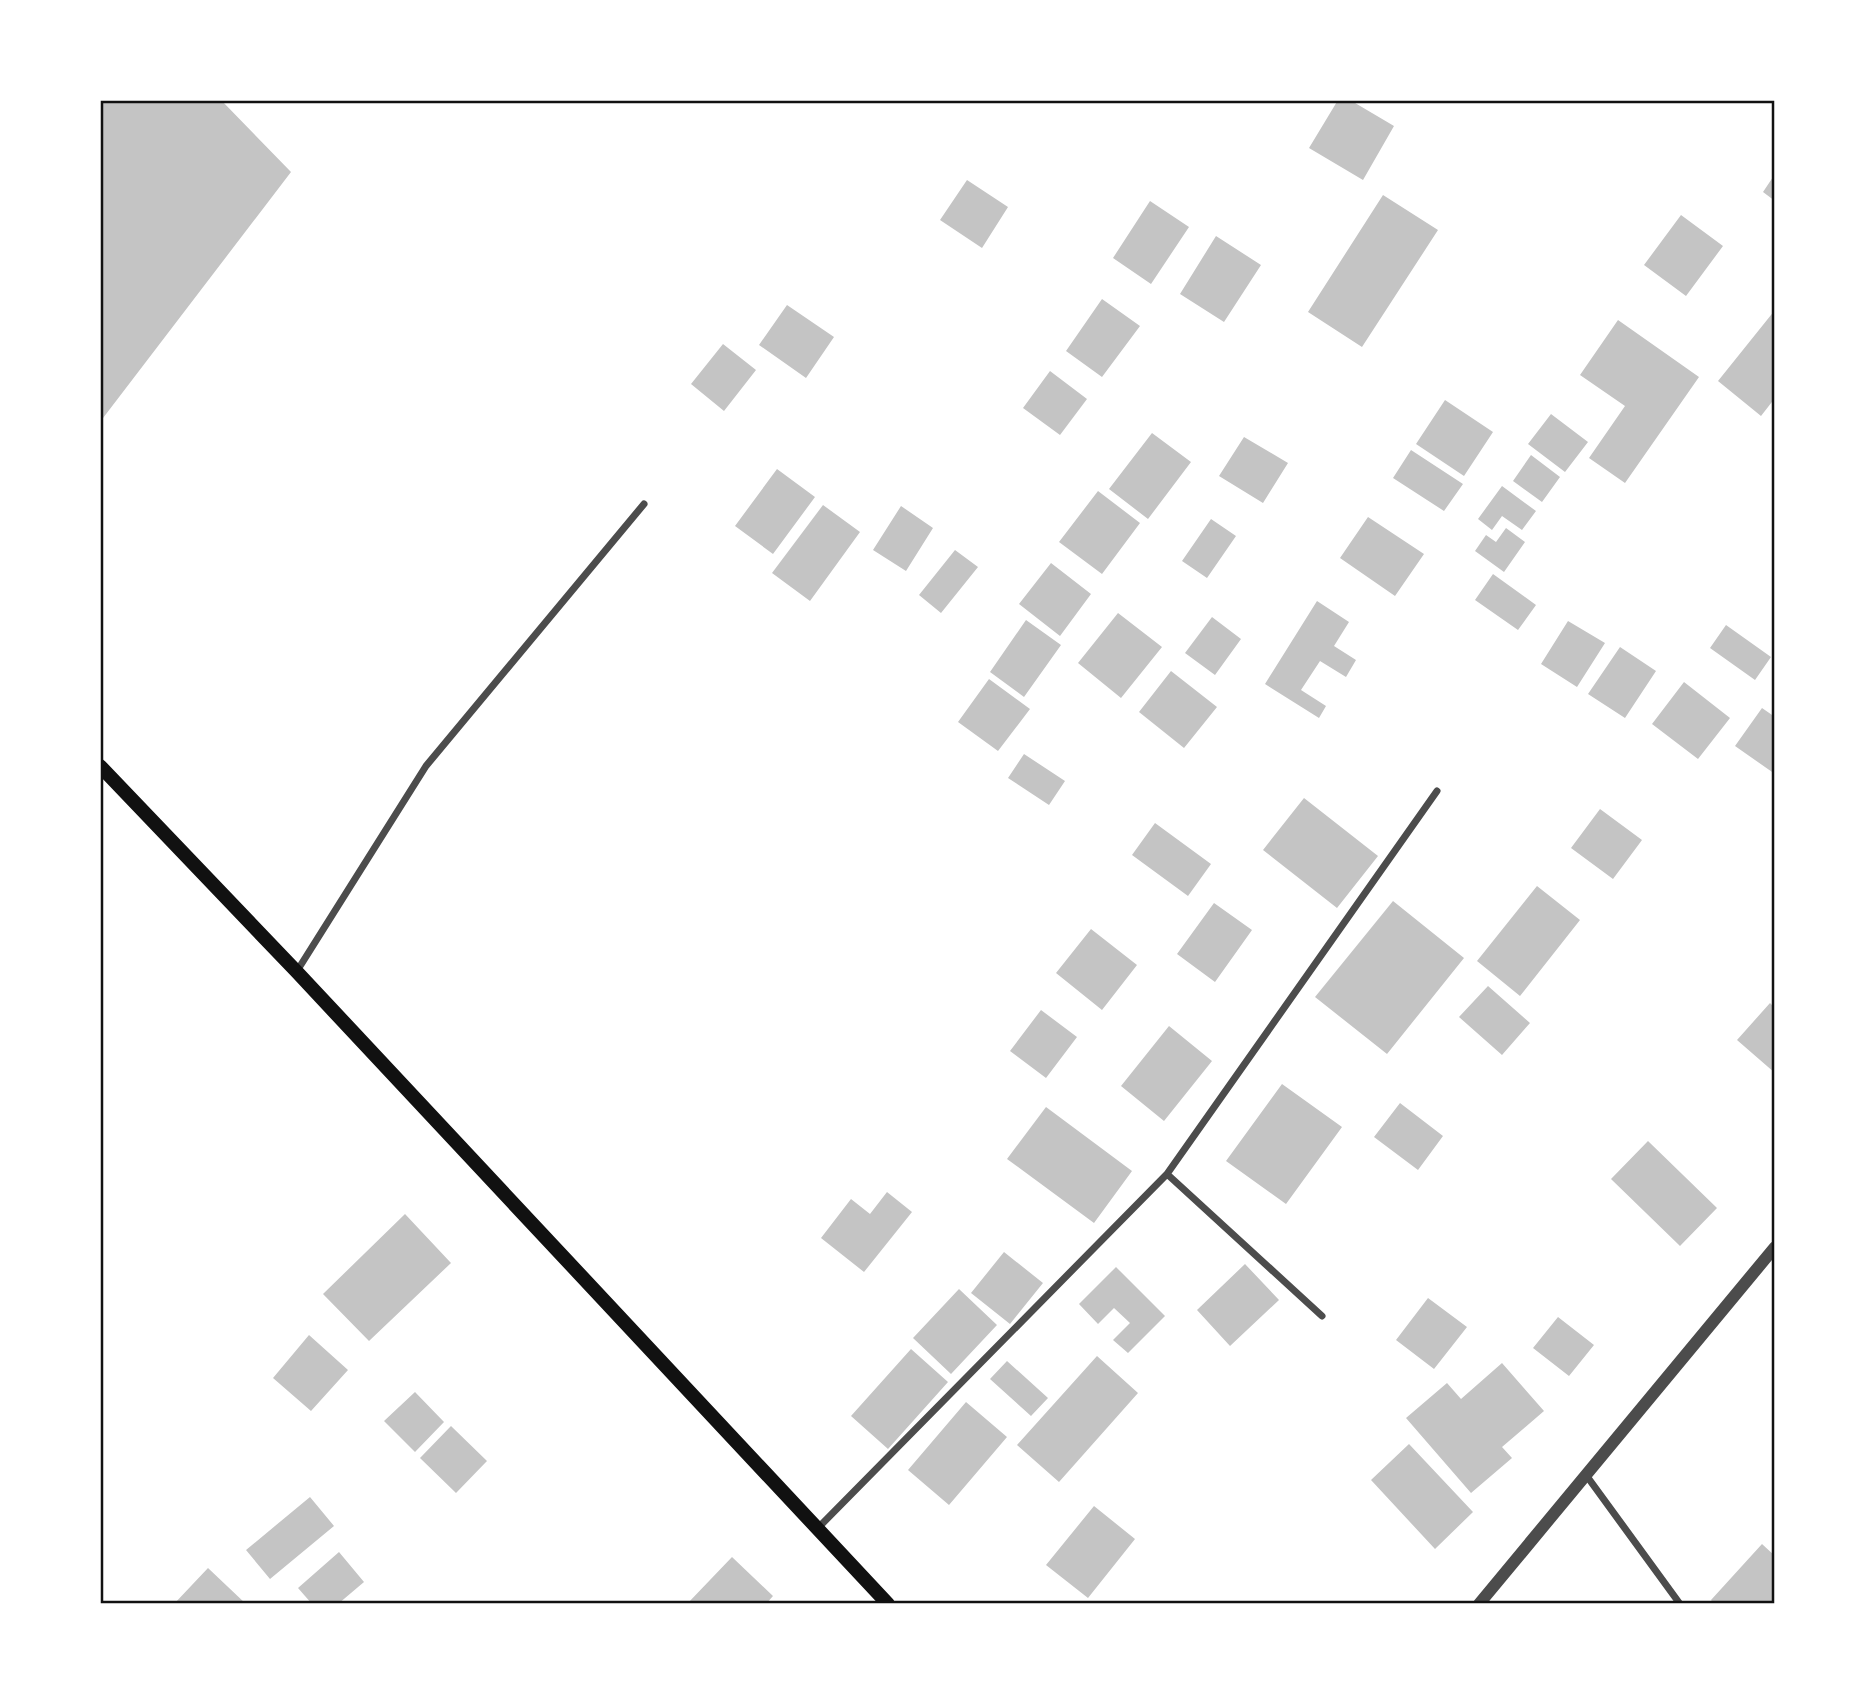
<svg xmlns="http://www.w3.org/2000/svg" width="1875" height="1704" viewBox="0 0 1875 1704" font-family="'DM Sans',sans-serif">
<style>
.building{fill:#c4c4c4}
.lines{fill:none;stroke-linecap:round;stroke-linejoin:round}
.minor{stroke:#4c4c4c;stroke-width:7}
.tertiary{stroke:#4c4c4c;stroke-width:12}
.secondary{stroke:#111;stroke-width:14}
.neatline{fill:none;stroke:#111;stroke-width:2.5}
</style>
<rect width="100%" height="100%" fill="#fff"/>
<path class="building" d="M100 100H221L291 172 100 422Z
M1338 100H1350L1394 126 1363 180 1309 148Z
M1775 174V201L1763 192Z
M967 180 1008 207 982 248 940 220Z
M1383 195 1438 230 1362 347 1308 312Z
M1150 201 1189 227 1151 284 1113 258Z
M1681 215 1723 246 1686 296 1644 265Z
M1216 236 1261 265 1224 322 1180 294Z
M1102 299 1140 326 1102 377 1066 351Z
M787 305 834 337 806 378 759 345Z
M1775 310V398L1761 416 1718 381Z
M1618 320 1699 377 1625 483 1589 458 1625 406 1580 375Z
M723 344 756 370 724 411 691 384Z
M1050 371 1087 399 1060 435 1023 408Z
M1445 400 1493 432 1464 476 1416 444Z
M1551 414 1588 442 1565 472 1528 444Z
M1152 433 1191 462 1148 519 1109 489Z
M1244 437 1288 463 1263 503 1219 476Z
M1411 450 1463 484 1444 511 1393 478Z
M1531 455 1560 477 1542 502 1513 481Z
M777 469 815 497 773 554 735 526Z
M1502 486 1536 511 1522 530 1502 516 1492 530 1478 519Z
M1098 491 1140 523 1102 574 1059 542Z
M823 505 860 532 810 601 772 573Z
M901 506 933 528 906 571 873 550Z
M1368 517 1424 554 1395 596 1340 558Z
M1211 519 1236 536 1207 578 1182 561Z
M1506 528 1525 542 1504 572 1475 551 1486 535 1496 542Z
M955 550 978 567 941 613 919 595Z
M1051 563 1091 594 1060 636 1019 604Z
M1493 574 1536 605 1518 630 1475 600Z
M1317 601 1349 622 1334 646 1356 660 1346 677 1320 661 1301 690 1326 706 1319 718 1265 684Z
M1118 613 1162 647 1121 698 1078 663Z
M1212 617 1241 639 1215 675 1185 653Z
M1026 620 1061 645 1024 697 990 672Z
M1568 621 1605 643 1577 687 1541 664Z
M1726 625 1771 657 1755 680 1710 648Z
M1620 647 1656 671 1625 718 1588 694Z
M1171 671 1217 707 1184 748 1139 712Z
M989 679 1030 709 998 751 958 722Z
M1684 682 1730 718 1698 759 1652 724Z
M1762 708 1775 717V774L1735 746Z
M1024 754 1065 781 1049 805 1008 778Z
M1304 798 1378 856 1337 908 1263 850Z
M1600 809 1642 840 1613 879 1571 848Z
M1155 823 1211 864 1188 896 1132 855Z
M1537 886 1580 920 1520 996 1477 961Z
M1393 901 1464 958 1387 1054 1315 997Z
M1214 903 1252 930 1215 982 1177 954Z
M1091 929 1137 965 1102 1010 1056 973Z
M1488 986 1530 1023 1502 1055 1459 1017Z
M1770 1003 1775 1008V1073L1737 1040Z
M1041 1010 1077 1037 1046 1078 1010 1051Z
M1169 1026 1212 1061 1164 1121 1121 1086Z
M1282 1084 1342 1127 1286 1204 1226 1161Z
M1400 1103 1443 1136 1418 1170 1374 1137Z
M1046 1107 1132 1171 1094 1223 1007 1159Z
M1648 1141 1717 1208 1680 1246 1611 1179Z
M887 1192 912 1212 864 1272 821 1238 851 1199 870 1214Z
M405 1214 451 1263 369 1341 323 1294Z
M1004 1252 1043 1283 1010 1324 971 1293Z
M1245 1264 1279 1300 1230 1346 1197 1310Z
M1116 1267 1165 1316 1128 1353 1113 1340 1130 1323 1114 1308 1098 1324 1079 1304Z
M959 1289 997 1325 951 1374 913 1338Z
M1428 1298 1467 1327 1434 1369 1396 1340Z
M1558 1317 1594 1345 1569 1376 1533 1348Z
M309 1335 348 1370 311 1411 273 1378Z
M911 1349 948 1382 888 1449 851 1416Z
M1097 1356 1138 1393 1059 1482 1017 1445Z
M1007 1361 1048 1398 1031 1416 990 1379Z
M1502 1363 1544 1411 1502 1447 1512 1458 1471 1493 1406 1418 1447 1383 1461 1399Z
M415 1392 444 1422 415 1452 384 1421Z
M966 1402 1007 1437 949 1505 908 1470Z
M451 1426 487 1461 456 1493 420 1458Z
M1409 1444 1473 1512 1435 1549 1371 1480Z
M310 1497 334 1526 270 1579 246 1550Z
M1094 1506 1135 1539 1088 1598 1046 1565Z
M1762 1544 1775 1556V1604H1714L1711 1600Z
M339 1552 364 1582 338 1604H312L298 1588Z
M732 1557 773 1596 766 1604H687Z
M208 1568 246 1604H174Z"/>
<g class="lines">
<path class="minor" d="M297 971 426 766 644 504
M1167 1174 1322 1316
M1586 1475 1680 1604
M818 1528 1167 1174 1437 791"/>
<path class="tertiary" d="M1479 1604 1775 1247"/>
<path class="secondary" d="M100 766 297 972 888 1604"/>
</g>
<rect width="1875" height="1704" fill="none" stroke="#ffffff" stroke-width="203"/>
<rect x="102" y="102" width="1671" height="1500" class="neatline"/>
</svg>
